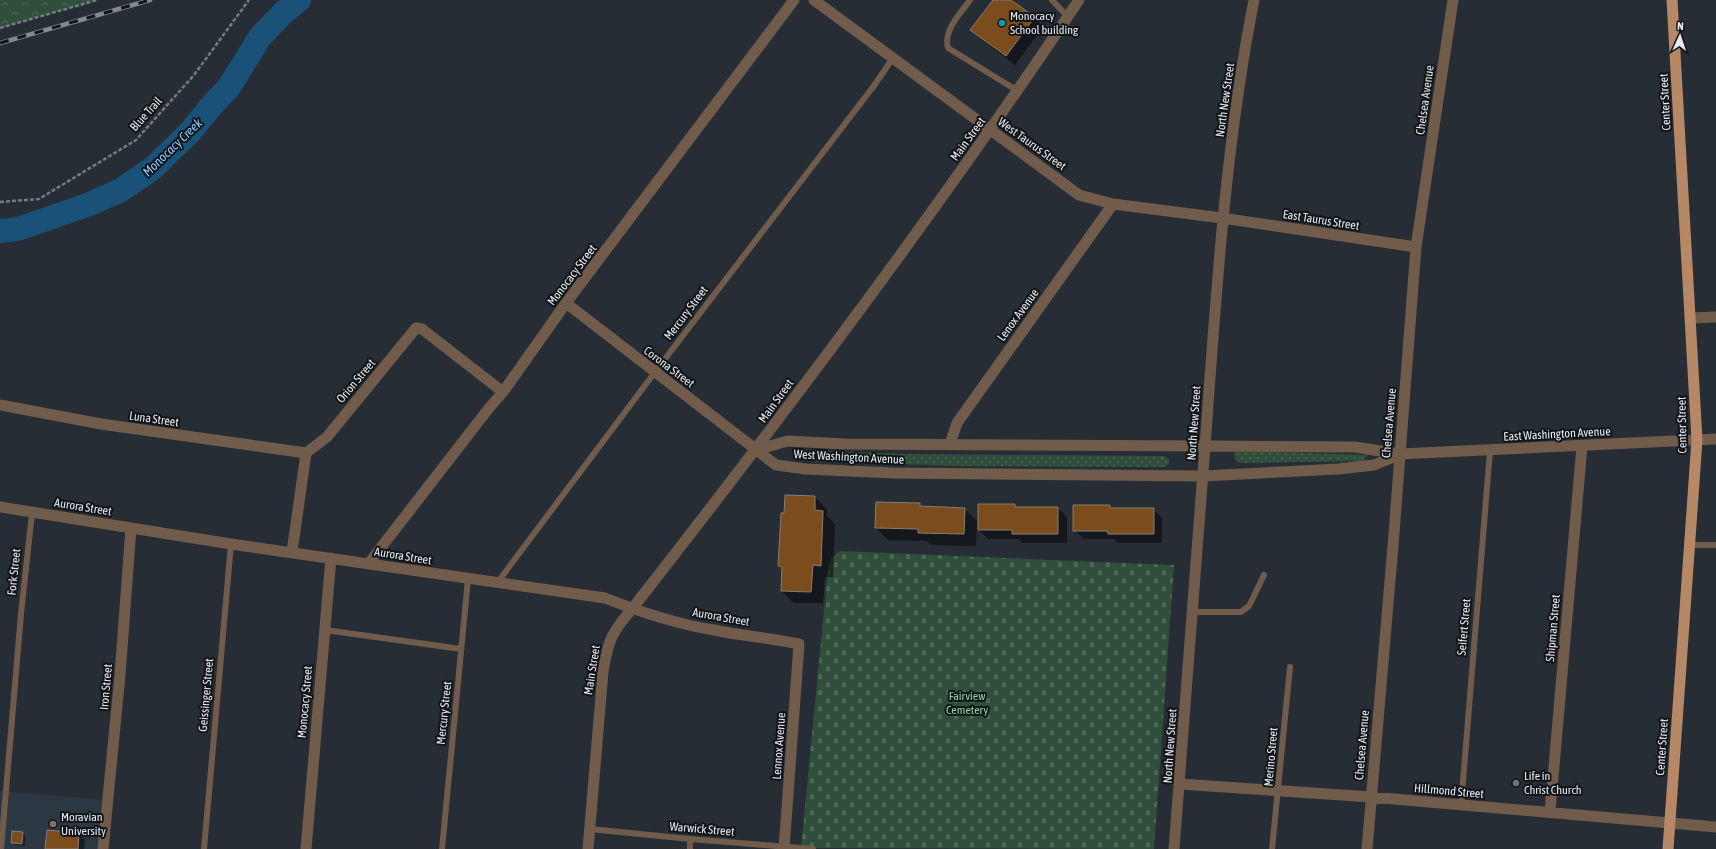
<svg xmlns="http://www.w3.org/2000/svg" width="1716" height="849" viewBox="0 0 1716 849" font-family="'Asap Condensed',sans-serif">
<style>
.built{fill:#2c3744}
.grass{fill:url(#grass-dots)}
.cemetery{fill:url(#cemetery-stones)}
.park{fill:url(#park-crowns)}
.shadow{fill:#0007}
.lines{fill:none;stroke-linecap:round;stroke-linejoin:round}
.river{stroke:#1a5179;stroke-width:24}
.building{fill:#7b4d1d;stroke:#877d74}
.path{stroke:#757b82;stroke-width:2.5;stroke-dasharray:4 2;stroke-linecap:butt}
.service{stroke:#715b4a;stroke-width:6}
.minor{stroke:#715b4a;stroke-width:11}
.tertiary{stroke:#715b4a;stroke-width:11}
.primary{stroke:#b68865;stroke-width:11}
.rail-casing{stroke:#838990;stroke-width:4.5}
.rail{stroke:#121518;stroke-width:3;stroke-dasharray:9;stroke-linecap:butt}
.culture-dot{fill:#0f9aa8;stroke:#121518;stroke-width:1.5}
.worship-dot{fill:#6b7280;stroke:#121518;stroke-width:1.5}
.education-dot{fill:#8d6e63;stroke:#121518;stroke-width:1.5}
.labels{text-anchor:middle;stroke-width:4;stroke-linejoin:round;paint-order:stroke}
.poi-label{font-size:12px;fill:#e5eaf0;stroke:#121518;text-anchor:start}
.street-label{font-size:12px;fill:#e5eaf0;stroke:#121518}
.park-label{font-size:12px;fill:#84daa0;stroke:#121518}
.water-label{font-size:13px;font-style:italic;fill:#8ecafc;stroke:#121518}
</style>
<defs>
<pattern id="grass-dots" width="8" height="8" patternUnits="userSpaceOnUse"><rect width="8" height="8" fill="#2f4f3a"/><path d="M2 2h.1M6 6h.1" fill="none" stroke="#4d6857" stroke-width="1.8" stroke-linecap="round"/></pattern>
<pattern id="cemetery-stones" width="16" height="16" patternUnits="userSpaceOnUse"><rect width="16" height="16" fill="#2f4f3a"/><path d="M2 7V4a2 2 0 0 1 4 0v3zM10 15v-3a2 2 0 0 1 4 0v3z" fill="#4d6857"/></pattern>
<pattern id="park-crowns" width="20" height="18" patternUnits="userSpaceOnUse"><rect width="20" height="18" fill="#2f4f3a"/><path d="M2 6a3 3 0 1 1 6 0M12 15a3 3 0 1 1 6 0" fill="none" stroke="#4d6857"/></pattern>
</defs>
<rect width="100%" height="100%" fill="#262d35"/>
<path class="built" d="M0 791 108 800 103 849H0Z"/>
<path class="grass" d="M799 450 902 454 1164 456 1169 459V464L1165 467 959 466 806 461 795 457 794 453Z
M1242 451 1368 455 1363 461 1239 463 1235 459 1234 453Z"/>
<path class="cemetery" d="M840 551 1174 565 1154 849 801 848 828 569 831 558Z"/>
<path class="park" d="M0 0H96L0 28Z"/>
<path class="shadow" d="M994 0H1009L1034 18 1043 27 1015 65 980 38 971 29Z
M815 497 827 509V516L835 524 833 577H825L823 603H794L782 591 783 570 779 566 785 514Z
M920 504 923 507 965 509 977 521 976 546 931 545 927 541 888 540 876 528Z
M1014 505 1017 508H1058L1067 517V543H1022L1019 539H988L979 530Z
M1109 506 1112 509H1153L1162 518V543H1118L1114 539H1084L1074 530Z
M23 833 25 835V846L15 845 12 842Z
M79 834 85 840 84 849H46Z"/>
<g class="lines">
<path class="river" d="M0 231 18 229 90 204 121 190 153 168 190 132 213 104 229 87 260 37 283 13 299 0"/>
</g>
<path class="building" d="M993 0H1011L1035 17 1006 56 970 30Z
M785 495 815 496V510L823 511 821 566 813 565 811 592 781 591 782 567 778 566 781 513H784Z
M876 502 920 503V506L965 508 964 534 918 533V529L875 528Z
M978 504H1015V507H1058V534H1012V530H978Z
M1073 505H1110V508H1154V534H1108L1107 531H1073Z
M47 830 79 833 78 849H45Z
M12 831 23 832 22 844 11 843Z"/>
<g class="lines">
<path class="path" d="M0 28 97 0
M0 202 39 199 136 140 194 75 249 0"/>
<path class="service" d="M970 0C961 13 943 30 948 48L1018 91
M1052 0 1068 17
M1690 545H1716
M497 583 655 372 873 87 893 58
M1193 612H1241L1249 606 1264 575
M325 630 461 649
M1461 806 1490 451
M590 829 690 839 813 849
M1 849 21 614 32 513
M204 849 231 544
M442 849 468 579
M690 849V839
M1272 849 1290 667"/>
<path class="minor" d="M814 0 1079 195 1113 204 1222 218 1416 247
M566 303 776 465 806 469 893 473 1203 476
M1691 318 1716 317
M0 405 101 424 306 453
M950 444 957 423 1113 204
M757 450 787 441 845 444 1205 446C1216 297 1225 147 1254 0
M0 507 231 544 605 598C640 612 676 624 714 630 742 636 771 638 799 644L784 849
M292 552 306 453 327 437 416 328 422 329 503 392
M369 563 489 408 503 392 566 303 794 0
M1180 784 1371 797 1716 827
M1550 812 1582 446
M103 849 120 675 131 528
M306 849 331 558
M588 849 603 672C608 641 611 633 632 609 787 411 939 209 1079 0
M1367 849 1393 546 1416 247 1453 0"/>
<path class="tertiary" d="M1203 476 1338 469 1374 465 1399 455
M1174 849 1205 446 1355 447 1399 454 1716 439"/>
<path class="primary" d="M1668 849 1697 440 1672 0"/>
<defs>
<path id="rail" d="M0 43 150 0"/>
</defs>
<use href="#rail" class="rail-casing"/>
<use href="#rail" class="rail"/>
</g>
<circle class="culture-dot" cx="1002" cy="23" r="4"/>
<circle class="worship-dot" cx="1516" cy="783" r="4"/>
<circle class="education-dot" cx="53" cy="824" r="4"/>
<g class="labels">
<g class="poi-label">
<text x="1010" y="20">Monocacy<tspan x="1010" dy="14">School building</tspan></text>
<text x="1524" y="780">Life in<tspan x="1524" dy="14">Christ Church</tspan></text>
<text x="61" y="821">Moravian<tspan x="61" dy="14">University</tspan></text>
</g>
<g class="street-label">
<text transform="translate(1225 100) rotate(-82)" y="4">North New Street</text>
<text transform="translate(1425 100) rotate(-82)" y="4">Chelsea Avenue</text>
<text transform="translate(1665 102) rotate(-93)" y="4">Center Street</text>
<text transform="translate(146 114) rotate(-48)" y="4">Blue Trail</text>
<text transform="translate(968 139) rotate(-54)" y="4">Main Street</text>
<text transform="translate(1032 144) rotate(36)" y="4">West Taurus Street</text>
<text transform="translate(1321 220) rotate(9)" y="4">East Taurus Street</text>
<text transform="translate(572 275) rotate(-53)" y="4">Monocacy Street</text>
<text transform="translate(686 313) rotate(-53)" y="4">Mercury Street</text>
<text transform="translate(1018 315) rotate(-54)" y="4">Lenox Avenue</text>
<text transform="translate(669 367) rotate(37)" y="4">Corona Street</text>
<text transform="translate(356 381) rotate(-50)" y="4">Orion Street</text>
<text transform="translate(776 401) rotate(-54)" y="4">Main Street</text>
<text transform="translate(154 419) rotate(8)" y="4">Luna Street</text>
<text transform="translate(1194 423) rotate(-86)" y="4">North New Street</text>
<text transform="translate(1389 423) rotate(-85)" y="4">Chelsea Avenue</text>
<text transform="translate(1682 425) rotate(-91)" y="4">Center Street</text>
<text transform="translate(1557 434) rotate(-3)" y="4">East Washington Avenue</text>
<text transform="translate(849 457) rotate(3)" y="4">West Washington Avenue</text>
<text transform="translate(83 507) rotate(9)" y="4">Aurora Street</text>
<text transform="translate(403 556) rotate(9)" y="4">Aurora Street</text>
<text transform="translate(14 572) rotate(-84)" y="4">Fork Street</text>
<text transform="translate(721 617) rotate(10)" y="4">Aurora Street</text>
<text transform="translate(1464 627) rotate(-85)" y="4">Seifert Street</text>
<text transform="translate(1553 628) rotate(-85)" y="4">Shipman Street</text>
<text transform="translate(592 670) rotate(-81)" y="4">Main Street</text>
<text transform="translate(106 687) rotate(-85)" y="4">Iron Street</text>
<text transform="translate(206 695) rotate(-85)" y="4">Geissinger Street</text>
<text transform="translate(305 702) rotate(-85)" y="4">Monocacy Street</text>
<text transform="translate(444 713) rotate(-84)" y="4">Mercury Street</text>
<text transform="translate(1362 745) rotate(-85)" y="4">Chelsea Avenue</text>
<text transform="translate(779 746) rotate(-86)" y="4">Lennox Avenue</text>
<text transform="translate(1170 746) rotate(-86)" y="4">North New Street</text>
<text transform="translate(1662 747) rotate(-86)" y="4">Center Street</text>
<text transform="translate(1271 757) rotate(-85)" y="4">Merino Street</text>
<text transform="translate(1449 791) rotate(5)" y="4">Hillmond Street</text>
<text transform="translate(702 829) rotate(5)" y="4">Warwick Street</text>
</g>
<g class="park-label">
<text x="967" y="700">Fairview<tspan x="967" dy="14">Cemetery</tspan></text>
</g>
<g class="water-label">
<text transform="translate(172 147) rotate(-44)" y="5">Monocacy Creek</text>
</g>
</g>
<g transform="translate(1680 36) rotate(3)" stroke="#121518" stroke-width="3" paint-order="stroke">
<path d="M0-3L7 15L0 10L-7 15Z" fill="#e5eaf0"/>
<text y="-6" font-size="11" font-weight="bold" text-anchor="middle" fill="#e5eaf0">N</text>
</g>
</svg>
